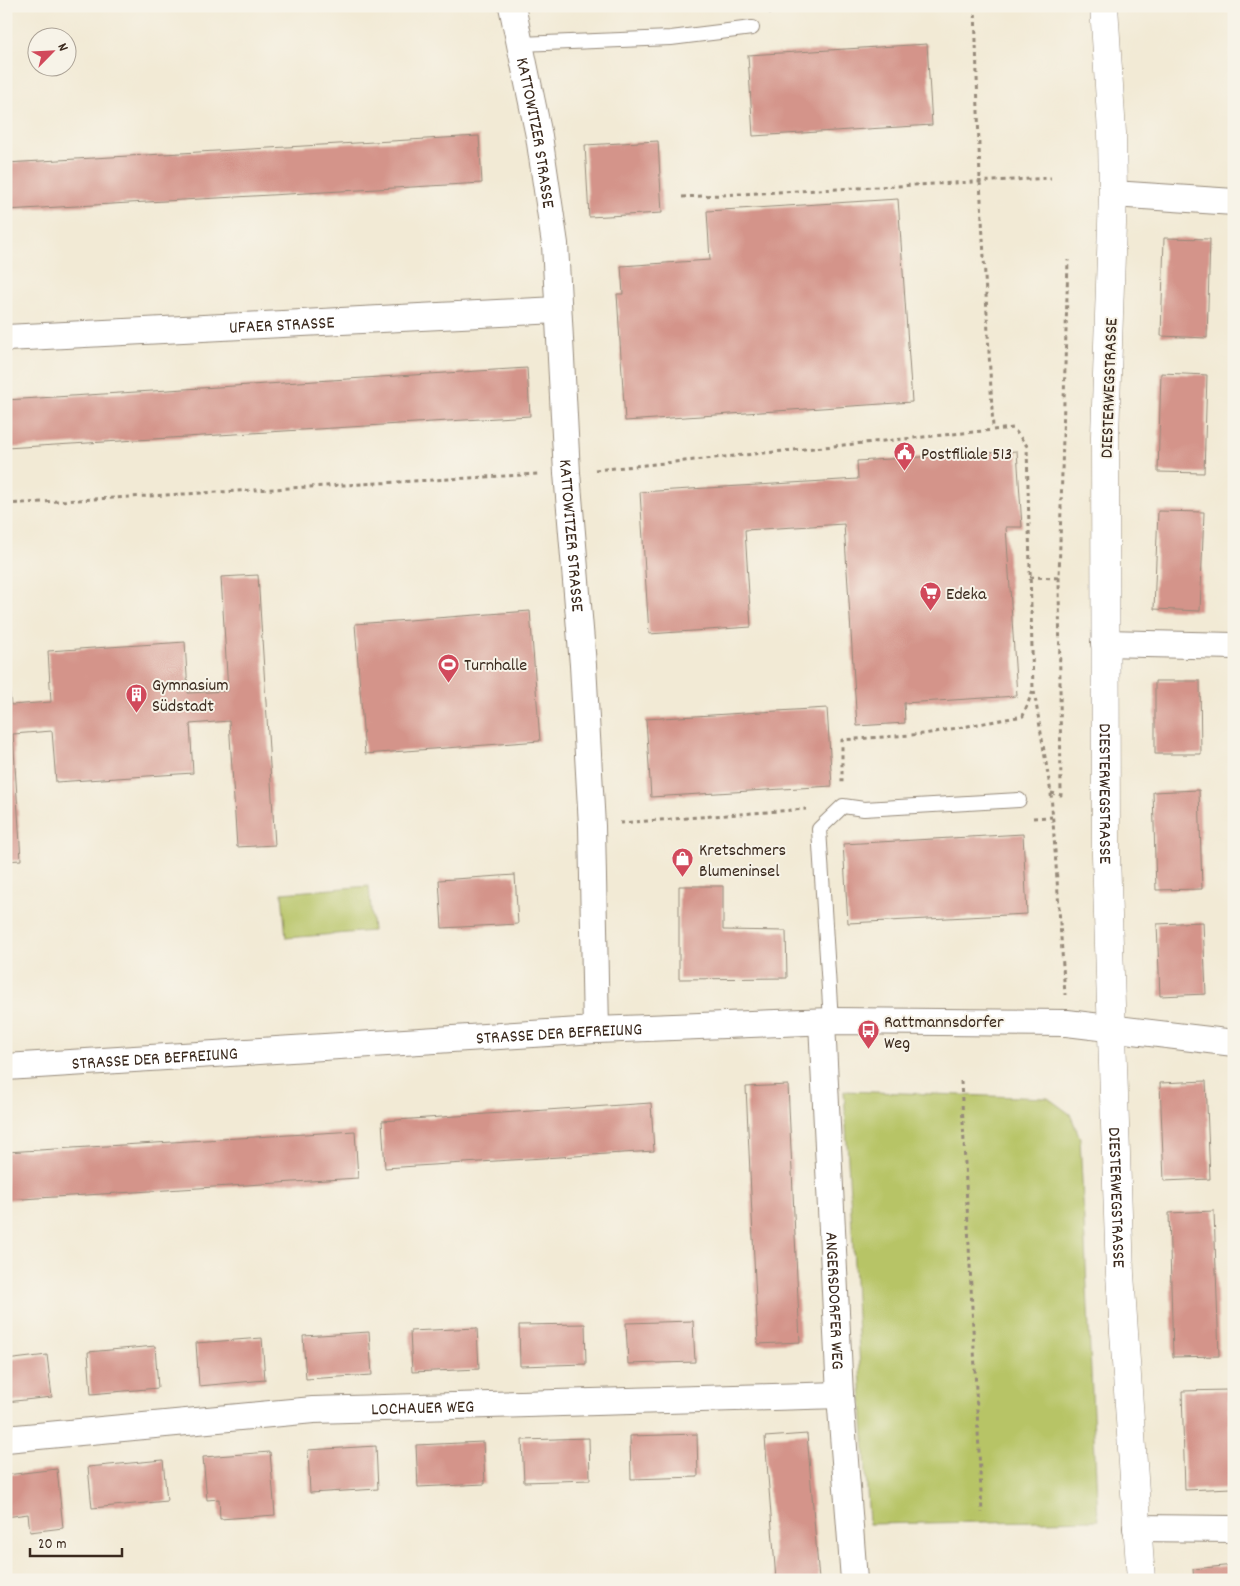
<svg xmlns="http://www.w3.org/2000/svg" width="1240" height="1586" viewBox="0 0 1240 1586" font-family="Dekko,sans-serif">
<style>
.green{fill:#b7c466;stroke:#797742}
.building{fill:#d4948a}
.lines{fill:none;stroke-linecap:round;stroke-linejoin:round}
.service-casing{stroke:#968a7a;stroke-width:16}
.minor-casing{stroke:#968a7a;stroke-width:28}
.tertiary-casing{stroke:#968a7a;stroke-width:29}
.path{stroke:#968a7a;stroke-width:3;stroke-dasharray:4 4;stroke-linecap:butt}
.service{stroke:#fff;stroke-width:14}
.minor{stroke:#fff;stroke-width:26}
.tertiary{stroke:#fff;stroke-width:28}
.labels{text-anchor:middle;stroke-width:4;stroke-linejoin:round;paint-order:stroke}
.street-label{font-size:18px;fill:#3b2a1e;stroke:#f7f3e8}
.poi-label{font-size:18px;fill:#3b2a1e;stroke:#f7f3e8;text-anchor:start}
</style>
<rect width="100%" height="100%" fill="#f7f3e8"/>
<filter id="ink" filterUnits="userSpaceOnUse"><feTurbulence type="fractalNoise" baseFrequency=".02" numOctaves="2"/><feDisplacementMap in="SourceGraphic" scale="10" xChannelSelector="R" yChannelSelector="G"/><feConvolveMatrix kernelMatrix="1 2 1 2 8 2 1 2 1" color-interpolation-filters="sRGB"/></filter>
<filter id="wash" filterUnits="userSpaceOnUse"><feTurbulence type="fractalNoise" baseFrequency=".0096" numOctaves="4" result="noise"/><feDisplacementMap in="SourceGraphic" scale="20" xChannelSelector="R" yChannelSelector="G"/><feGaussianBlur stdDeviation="1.12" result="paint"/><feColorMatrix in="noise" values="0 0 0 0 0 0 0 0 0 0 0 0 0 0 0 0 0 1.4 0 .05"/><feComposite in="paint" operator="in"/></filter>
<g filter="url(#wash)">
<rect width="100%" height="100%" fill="#f2ead5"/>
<path class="green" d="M369 886 373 931 286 938 282 893Z
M844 1091 1048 1098 1070 1114 1080 1138 1098 1520 869 1524Z"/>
<g id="blocks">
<path class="building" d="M927 44 932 125 753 136 748 55Z
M479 136 482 183 6 210V163Z
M658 141 662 213 589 217 585 145Z
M898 199 912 402 625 421 617 294H623L621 266 710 260 707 211Z
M1164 238 1210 239 1207 338 1161 336Z
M527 368 530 416 6 448V400Z
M1161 373 1207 375 1204 473 1158 472Z
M1017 451 1022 527H1006L1017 696 904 703 905 723 857 726 844 524 745 530 751 627 649 634 640 492 858 479 857 461Z
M1158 511 1204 512 1200 611 1154 609Z
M258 575 275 845 237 847 229 721 190 724 193 773 56 782 52 731 13 734 21 860 6 861V662L11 705 51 702 48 651 185 642 188 693 228 691 221 577Z
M530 611 540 741 365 754 355 624Z
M1155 681H1200L1201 754H1155Z
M827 708 832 786 651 797 646 719Z
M1199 790 1202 889 1156 890 1153 792Z
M1023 834 1027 914 848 923 843 844Z
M515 875 518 924 442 928 439 880Z
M679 886H723V930L786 931 787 978 679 979Z
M1203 922 1206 994 1160 996 1157 924Z
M1206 1081 1210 1179 1164 1181 1160 1083Z
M788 1085 800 1342 758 1344 746 1087Z
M651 1103 654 1151 385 1168 382 1121Z
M355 1131 358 1178 6 1200V1152Z
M1214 1211 1219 1356 1173 1357 1169 1213Z
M693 1321 695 1362 628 1364 626 1323Z
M585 1324 586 1364 520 1366 519 1325Z
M477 1328 479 1369 412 1372 410 1331Z
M369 1332 372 1375 306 1379 303 1336Z
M262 1338 265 1380 199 1386 196 1343Z
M155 1346 158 1388 91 1394 88 1352Z
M47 1355 52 1397 6 1402V1360Z
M1228 1390 1232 1488 1185 1490 1182 1391Z
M697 1434 698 1477 631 1479 630 1436Z
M807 1434 819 1580H776L765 1437Z
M589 1438 590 1480 524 1482 522 1440Z
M483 1442 485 1484 418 1487 416 1445Z
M376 1446 378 1489 310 1493 308 1450Z
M270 1452 275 1515 220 1519 219 1499 207 1500 203 1457Z
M163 1460 167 1501 92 1508 88 1467Z
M57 1469 63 1528 30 1532 28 1514 6 1517V1475Z
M1234 1565V1580H1194L1193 1569Z"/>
</g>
</g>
<g filter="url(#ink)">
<use href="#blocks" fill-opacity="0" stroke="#968a7a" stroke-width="1"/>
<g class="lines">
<defs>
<path id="service" d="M520 44 671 38 752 28
M831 1021 819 829 843 806 864 809 1019 800"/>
<g id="minor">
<path id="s1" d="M512 6 539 136 555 244 567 473 583 665 592 826 596 1030"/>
<path d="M1113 194 1234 202"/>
<path id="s2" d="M6 338 558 310"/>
<path d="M1104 643 1234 646"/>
<path id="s3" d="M822 1022 840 1395 854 1580"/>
<path id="s4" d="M6 1067 596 1030 831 1021 1067 1023 1234 1043"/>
<path id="s5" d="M6 1439 313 1410 840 1395"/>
<path d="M1136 1528 1234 1529"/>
</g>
<g id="tertiary">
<path id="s6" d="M1104 6 1112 133 1113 194 1105 436 1106 855 1120 1274 1141 1580"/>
</g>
</defs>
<use href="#service" class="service-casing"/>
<use href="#minor" class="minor-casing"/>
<use href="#tertiary" class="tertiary-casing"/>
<path class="path" d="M975 6 980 181 993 428
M769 13 777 6
M682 197 1051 178
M595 470 1013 428 1027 446 1033 690 1023 716 924 734 842 740V785
M6 504 539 474
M1030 577 1059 578
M1034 691 1051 793 1065 995
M1051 793 1061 795 1059 578 1068 260
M1033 818 1052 817
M620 823 806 809
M961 1081 982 1513"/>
<use href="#service" class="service"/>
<use href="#minor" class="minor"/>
<use href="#tertiary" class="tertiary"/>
</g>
</g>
<defs>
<symbol id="civic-pin" viewBox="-11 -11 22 30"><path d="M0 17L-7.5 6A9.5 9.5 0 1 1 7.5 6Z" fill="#d1495b" stroke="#f7f3e8"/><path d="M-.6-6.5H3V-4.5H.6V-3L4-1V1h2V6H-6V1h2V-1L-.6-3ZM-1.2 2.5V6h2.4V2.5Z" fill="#fff"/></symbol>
<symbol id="supermarket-pin" viewBox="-11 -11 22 30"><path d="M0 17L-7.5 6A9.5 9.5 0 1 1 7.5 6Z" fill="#d1495b" stroke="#f7f3e8"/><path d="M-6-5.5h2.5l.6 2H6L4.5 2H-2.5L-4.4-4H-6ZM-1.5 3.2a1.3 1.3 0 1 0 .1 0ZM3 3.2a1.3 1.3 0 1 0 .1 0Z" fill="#fff"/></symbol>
<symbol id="stadium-pin" viewBox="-11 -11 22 30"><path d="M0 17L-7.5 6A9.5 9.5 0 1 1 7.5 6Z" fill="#d1495b" stroke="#f7f3e8"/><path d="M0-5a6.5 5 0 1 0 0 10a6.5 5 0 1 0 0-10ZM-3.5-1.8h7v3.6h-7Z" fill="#fff"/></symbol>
<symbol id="building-pin" viewBox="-11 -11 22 30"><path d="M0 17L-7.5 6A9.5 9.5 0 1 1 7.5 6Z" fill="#d1495b" stroke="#f7f3e8"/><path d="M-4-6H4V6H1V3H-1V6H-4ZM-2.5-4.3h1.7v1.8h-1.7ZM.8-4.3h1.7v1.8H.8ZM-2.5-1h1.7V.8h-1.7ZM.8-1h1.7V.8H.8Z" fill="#fff"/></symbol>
<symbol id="shop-pin" viewBox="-11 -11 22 30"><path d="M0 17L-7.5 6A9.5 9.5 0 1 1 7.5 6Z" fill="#d1495b" stroke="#f7f3e8"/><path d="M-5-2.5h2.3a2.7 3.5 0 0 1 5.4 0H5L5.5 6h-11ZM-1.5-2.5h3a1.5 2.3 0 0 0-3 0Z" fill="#fff"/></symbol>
<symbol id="bus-pin" viewBox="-11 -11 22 30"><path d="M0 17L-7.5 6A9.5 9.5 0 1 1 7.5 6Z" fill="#d1495b" stroke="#f7f3e8"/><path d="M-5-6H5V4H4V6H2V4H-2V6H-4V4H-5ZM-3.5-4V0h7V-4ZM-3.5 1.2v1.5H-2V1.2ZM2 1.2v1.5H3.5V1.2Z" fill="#fff"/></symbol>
</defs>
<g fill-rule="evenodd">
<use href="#civic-pin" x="892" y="440" width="25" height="34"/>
<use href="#supermarket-pin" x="918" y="580" width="25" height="34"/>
<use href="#stadium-pin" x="436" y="652" width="25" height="34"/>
<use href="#building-pin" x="124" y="682" width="25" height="34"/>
<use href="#shop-pin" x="670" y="846" width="25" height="34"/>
<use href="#bus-pin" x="856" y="1018" width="25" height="34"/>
</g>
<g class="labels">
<g class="street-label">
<text dy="6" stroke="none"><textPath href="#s1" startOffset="129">KATTOWITZER STRASSE</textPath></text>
<text dy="6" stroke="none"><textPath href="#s2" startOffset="276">UFAER STRASSE</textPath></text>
<text transform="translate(1108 388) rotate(-88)" y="6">DIESTERWEGSTRASSE</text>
<text dy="6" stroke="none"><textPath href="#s1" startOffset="534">KATTOWITZER STRASSE</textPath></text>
<text dy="6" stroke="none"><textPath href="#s6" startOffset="788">DIESTERWEGSTRASSE</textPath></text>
<text dy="6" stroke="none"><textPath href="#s4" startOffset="554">STRASSE DER BEFREIUNG</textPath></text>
<text dy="6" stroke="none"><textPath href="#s4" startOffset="149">STRASSE DER BEFREIUNG</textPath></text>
<text dy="6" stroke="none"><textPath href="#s6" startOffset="1192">DIESTERWEGSTRASSE</textPath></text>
<text dy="6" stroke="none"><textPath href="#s3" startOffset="279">ANGERSDORFER WEG</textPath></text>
<text dy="6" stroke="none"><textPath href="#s5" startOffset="418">LOCHAUER WEG</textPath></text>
</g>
<g class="poi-label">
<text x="921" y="459">Postfiliale 513</text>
<text x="946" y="599">Edeka</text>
<text x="464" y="670">Turnhalle</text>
<text x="152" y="690">Gymnasium<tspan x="152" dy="21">Südstadt</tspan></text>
<text x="699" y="855">Kretschmers<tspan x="699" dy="21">Blumeninsel</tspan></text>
<text x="884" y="1027">Rattmannsdorfer<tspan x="884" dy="21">Weg</tspan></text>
</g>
</g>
<rect width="1240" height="1586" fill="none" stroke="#f7f3e8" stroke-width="25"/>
<g transform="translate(52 52) rotate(66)"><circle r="24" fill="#f7f3e8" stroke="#aca397"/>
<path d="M0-4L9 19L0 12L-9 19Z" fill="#d1495b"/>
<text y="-8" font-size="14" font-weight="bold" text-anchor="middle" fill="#3b2a1e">N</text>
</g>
<path d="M30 1548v8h92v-8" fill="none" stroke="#3b2a1e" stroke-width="2.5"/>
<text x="38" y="1548" font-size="15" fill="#3b2a1e" stroke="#f7f3e8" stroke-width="4" paint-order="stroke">20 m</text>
</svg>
